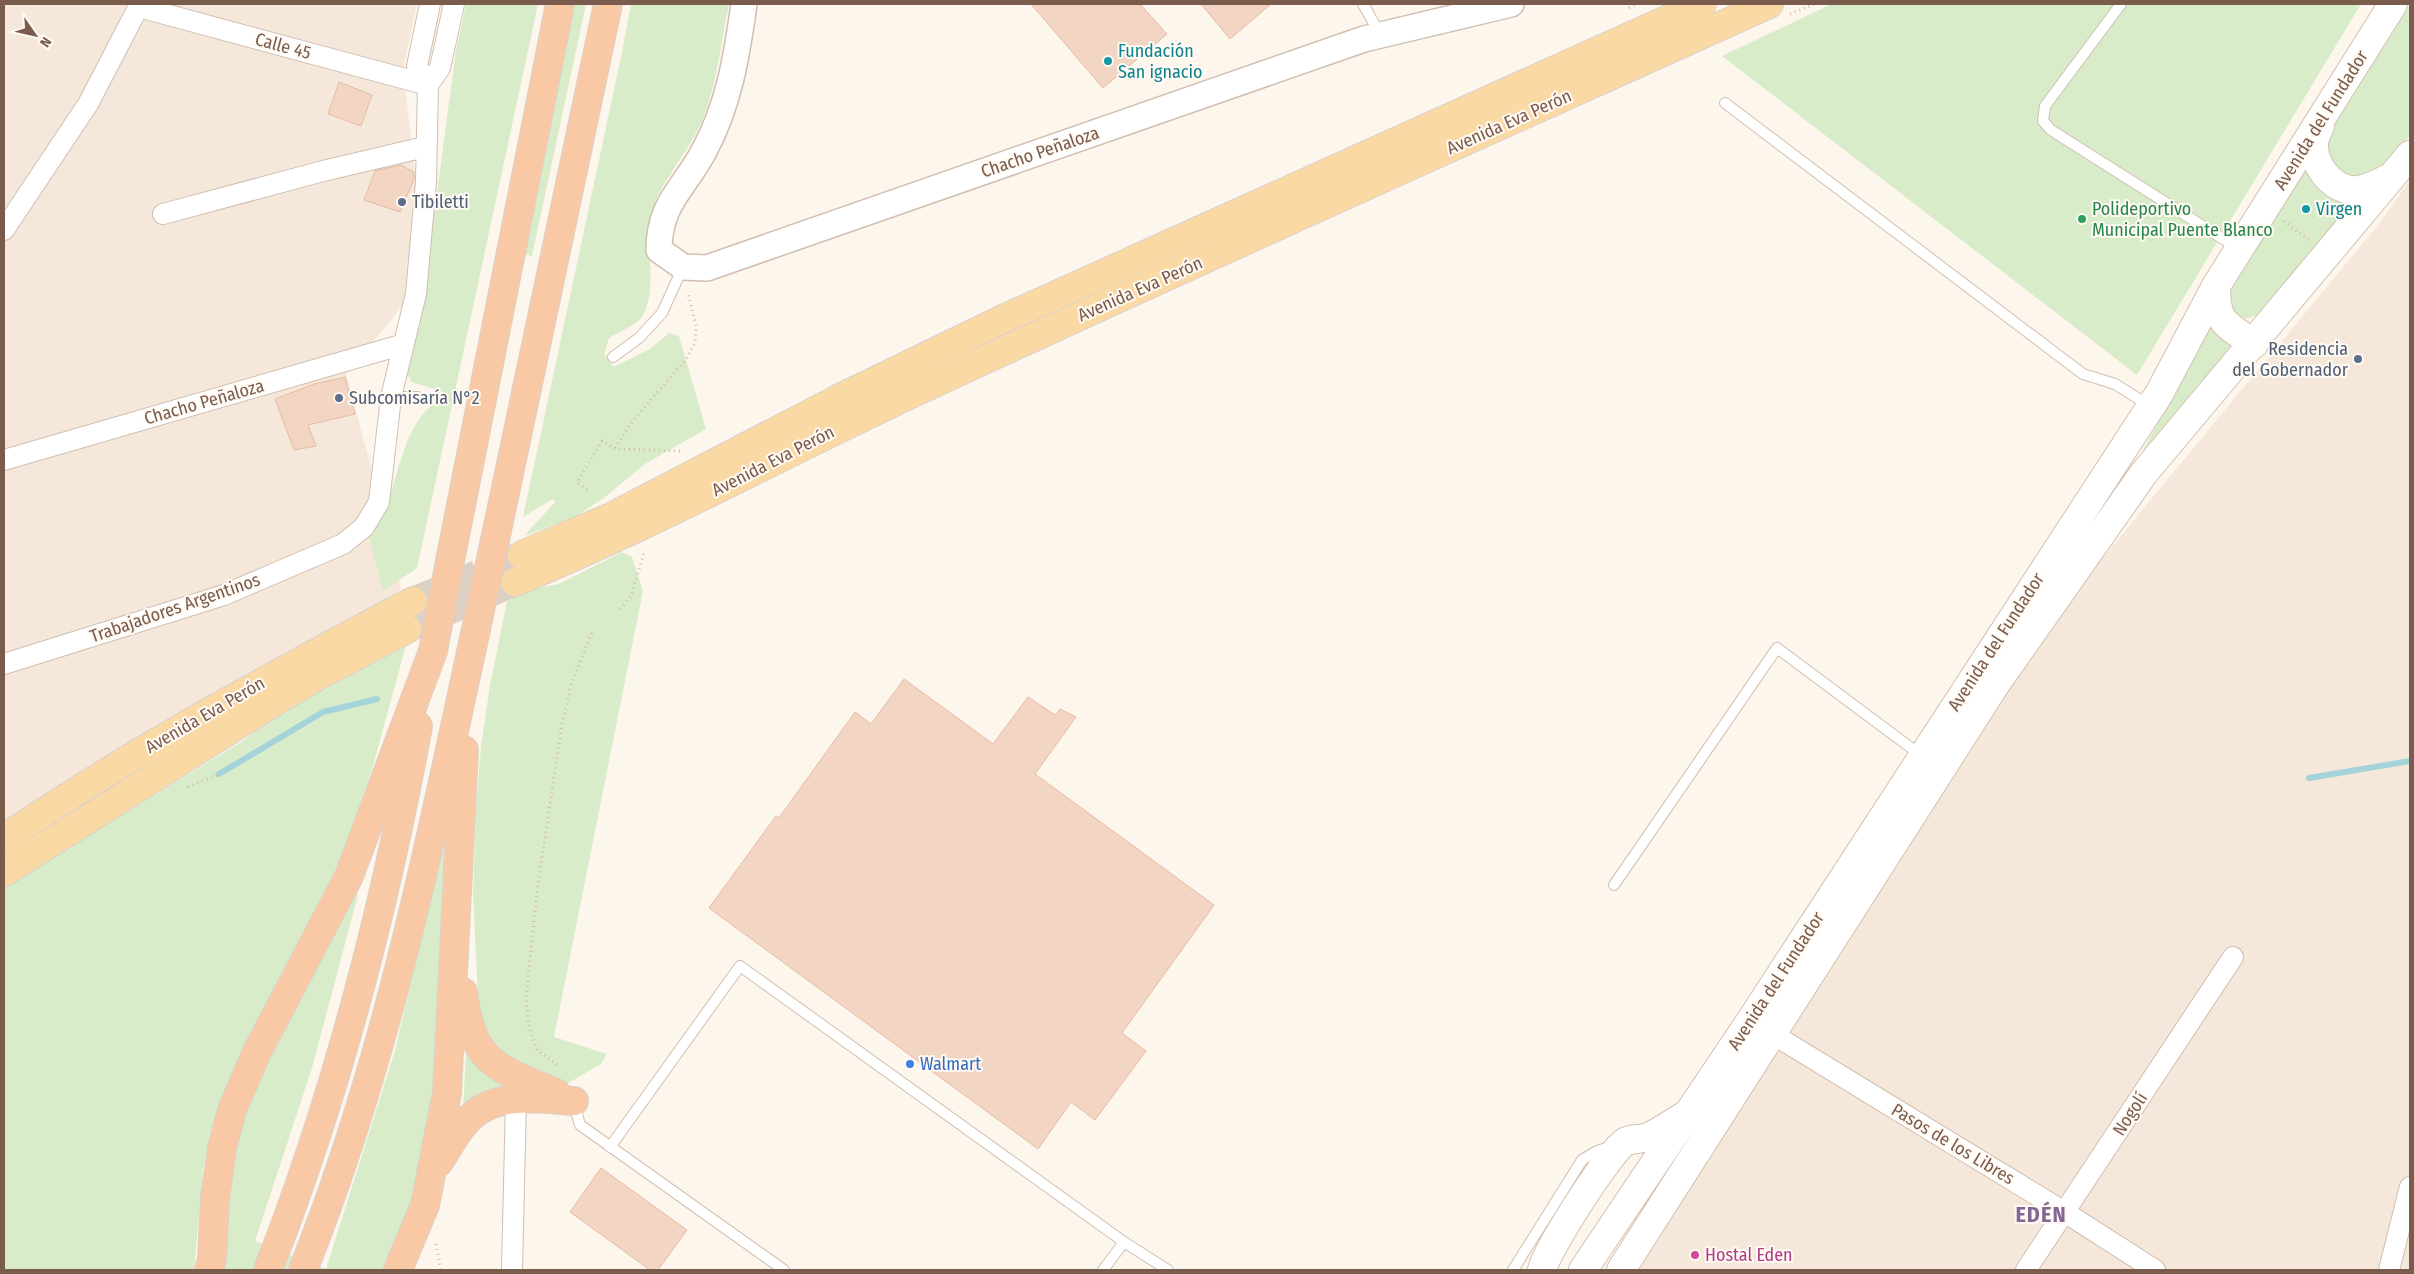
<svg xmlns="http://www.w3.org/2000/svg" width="2414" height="1274" viewBox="0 0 2414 1274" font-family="'Fira Sans Condensed',sans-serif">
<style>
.residential{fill:#f5e8da}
.green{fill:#d8ecc9}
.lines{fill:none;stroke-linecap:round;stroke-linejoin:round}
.stream{stroke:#a5d3da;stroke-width:6}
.building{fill:#f3d5c3;stroke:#e6bba3}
.primary-tunnel{stroke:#dcd0c4;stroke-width:28;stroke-dasharray:28 14;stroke-linecap:butt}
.service-casing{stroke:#d1beb0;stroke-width:12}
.minor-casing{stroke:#d1beb0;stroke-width:22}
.tertiary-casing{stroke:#d1beb0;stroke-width:28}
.secondary-casing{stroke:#d6c0b0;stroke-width:30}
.primary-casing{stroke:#dad1cd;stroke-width:30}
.trunk-casing{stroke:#dad1cd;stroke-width:30}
.path{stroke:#d9b8a5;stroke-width:3;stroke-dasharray:1 4;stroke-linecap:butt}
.service{stroke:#fff;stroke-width:10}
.minor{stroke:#fff;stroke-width:20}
.tertiary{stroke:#fff;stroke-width:25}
.secondary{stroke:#fff;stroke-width:28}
.primary{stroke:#fbd9a5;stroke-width:28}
.trunk{stroke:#f9c8a4;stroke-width:28}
.trunk-bridge-casing{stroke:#dad1cd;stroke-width:30;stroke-linecap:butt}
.trunk-bridge{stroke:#f9c8a4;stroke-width:28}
.culture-dot{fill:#0f9aa8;stroke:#fffaf3;stroke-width:2}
.service-dot{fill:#5c6f8a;stroke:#fffaf3;stroke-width:2}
.leisure-dot{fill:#2e9e5b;stroke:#fffaf3;stroke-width:2}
.shop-dot{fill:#3f7fe0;stroke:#fffaf3;stroke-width:2}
.hotel-dot{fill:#d1479c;stroke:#fffaf3;stroke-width:2}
.labels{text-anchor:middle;stroke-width:4;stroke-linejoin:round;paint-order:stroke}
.street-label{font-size:18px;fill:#7a5c4d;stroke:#fffaf3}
.culture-label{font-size:18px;fill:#0d838f;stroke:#fffaf3;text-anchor:start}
.service-label{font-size:18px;fill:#4e5e75;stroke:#fffaf3;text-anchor:start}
.leisure-label{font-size:18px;fill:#27864d;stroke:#fffaf3;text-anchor:start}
.shop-label{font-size:18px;fill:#366cbe;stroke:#fffaf3;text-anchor:start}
.hotel-label{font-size:18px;fill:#b23c85;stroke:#fffaf3;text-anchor:start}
.district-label{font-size:22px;font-weight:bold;letter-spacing:1px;fill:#846695;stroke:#fffaf3}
</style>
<rect width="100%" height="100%" fill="#fdf6ec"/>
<path class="residential" d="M4 4H417L403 69 416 183 411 296 346 374 386 522 401 589 384 604 261 668 162 723 4 822Z
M2410 180V1270H1634L2053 618 2382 220Z"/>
<path class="green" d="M466 4H538L417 568 383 591 369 537C375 525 382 514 387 502 401 468 404 428 433 404L434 389 412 382 405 371 425 281 456 51Z
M570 4H586L532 256 518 253Z
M631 4H729C721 42 717 86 701 123 688 154 654 189 650 220 646 247 658 295 641 318 635 326 618 332 609 338L604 354 614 367 650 349 669 333 679 336 706 429 645 464 605 497 575 517 524 536 555 502 553 499 523 517 621 57Z
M1832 4H2361L2137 375 1722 56Z
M2410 5V135L2386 168 2350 179 2334 167 2326 157 2327 137Z
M2309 163 2360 196 2256 316 2244 319 2230 315 2226 290Z
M2210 322 2237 342 2143 451Z
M622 552 632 557 643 591 554 1037 607 1054 601 1064 560 1088 499 1059 479 1017 473 894 476 806 481 747 490 685 508 597 537 588 559 584Z
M408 638 373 766 343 854 227 1084 210 1133 203 1170 194 1270H4V881L100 819 151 797 241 742 324 682Z
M235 711 4 861V852L51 821Z
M452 789 445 1006 427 1161 389 1270H216L241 1107 351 892 358 895 312 1068 255 1241 326 1269 394 1054 434 886Z
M466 1050 516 1091 463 1111Z"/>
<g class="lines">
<path class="stream" d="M219 774 323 712 377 699
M2309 778 2410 761"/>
</g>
<path class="building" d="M1031 4H1140L1167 34 1103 88Z
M1201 4H1271L1230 39Z
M339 82 372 95 361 126 328 114Z
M401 165 414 172V179L400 212 364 200 375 171Z
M345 377 355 414 308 425 316 446 294 450 275 399 314 384Z
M904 679 993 744 1028 697 1055 715 1060 709 1076 717 1035 774 1214 905 1122 1033 1146 1051 1095 1120 1071 1102 1038 1149 709 908 776 816 779 818 855 712 871 724Z
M601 1168 687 1230 658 1270H650L570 1212Z"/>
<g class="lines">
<path class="primary-tunnel" d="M413 601 522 555
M407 629 515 582"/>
<defs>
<path id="service" d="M1363 4 1380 34
M2121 4 2045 106 2043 121 2051 130 2239 249
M1725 103 2083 374 2115 384 2150 406
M613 357 639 338 662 313 683 267
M391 397H418
M1614 885 1777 648 1922 756
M574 1103 580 1125 784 1270
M610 1147 740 966 1124 1242 1168 1270
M1103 1270 1124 1242
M1513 1270 1582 1160 1597 1151 1610 1147"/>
<path id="minor" d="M139 7 428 85
M428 85 440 68 454 4
M163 214 323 171 425 147
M4 230 88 104 140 4
M4 460 404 344
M4 664 224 595 343 544 364 527 379 502 391 397 416 294 426 182 428 85 417 66 430 4
M1761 1027 2066 1213 2155 1270
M512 1270 516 1099
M2026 1270 2233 957
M2389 1270 2410 1187"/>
<path id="tertiary" d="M744 4C737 55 729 105 704 151 684 189 659 203 659 250L683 267 707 268 1364 39 1511 4"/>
<path id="secondary" d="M2320 126C2318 131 2314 138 2314 144 2313 164 2330 187 2351 190 2364 192 2380 182 2392 177
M2216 286C2216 324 2225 323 2254 344
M1542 1270C1546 1251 1609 1152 1625 1142 1631 1138 1641 1140 1648 1137 1660 1132 1672 1123 1684 1116
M1583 1270 1751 1020 2159 394 2216 286 2393 4
M1621 1270 1995 685 2144 473 2410 155"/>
<path id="primary" d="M522 555 611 517 840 398 1003 319 1702 4
M515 582C660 522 798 446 941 380 1216 252 1493 129 1769 4
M4 839C134 750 274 675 413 601
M4 872 277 700 321 674 407 629"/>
<path id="trunk" d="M495 540 608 4
M450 561 560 4
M463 992C472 1063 496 1068 556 1093
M439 1162C449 1147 458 1127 473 1115 501 1092 540 1099 574 1101
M209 1270 212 1259 215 1198 222 1148 232 1110 257 1052 349 876 433 651
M268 1270C337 1094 384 912 418 726
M303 1270C386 1063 428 851 475 634
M398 1270 425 1205 447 1093 464 750"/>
</defs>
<use href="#service" class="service-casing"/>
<use href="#minor" class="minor-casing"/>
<use href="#tertiary" class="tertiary-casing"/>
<use href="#secondary" class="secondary-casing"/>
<use href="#primary" class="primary-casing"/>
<use href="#trunk" class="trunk-casing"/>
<path class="path" d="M1629 8 1636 4
M1790 14 1814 4
M2284 221 2309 240
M615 448 631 423 687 358 695 343 696 326 688 293
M587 490 577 482 602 441 615 449 682 451
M620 609 631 596 644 553
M188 787 219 774
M557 1065 537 1050 529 1027 526 1000 537 891 562 724 571 685 592 632
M436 1244 441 1270"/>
<use href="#service" class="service"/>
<use href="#minor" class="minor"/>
<use href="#tertiary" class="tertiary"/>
<use href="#secondary" class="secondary"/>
<use href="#primary" class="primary"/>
<use href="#trunk" class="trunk"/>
<defs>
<path id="trunk-bridge" d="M475 634 495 540
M433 651 450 561"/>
</defs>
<use href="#trunk-bridge" class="trunk-bridge-casing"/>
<use href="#trunk-bridge" class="trunk-bridge"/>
</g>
<g class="culture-dot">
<circle cx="1108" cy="61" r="5"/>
<circle cx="2306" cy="209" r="5"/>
</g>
<g class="service-dot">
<circle cx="402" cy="202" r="5"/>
<circle cx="2358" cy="359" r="5"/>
<circle cx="339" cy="398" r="5"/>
</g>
<circle class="leisure-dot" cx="2082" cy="219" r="5"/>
<circle class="shop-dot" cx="910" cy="1064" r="5"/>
<circle class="hotel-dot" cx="1695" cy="1255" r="5"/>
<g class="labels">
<g class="street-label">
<text transform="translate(283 46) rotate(15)" y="6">Calle 45</text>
<text transform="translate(2321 120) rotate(-58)" y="6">Avenida del Fundador</text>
<text transform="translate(1509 122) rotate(-24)" y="6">Avenida Eva Perón</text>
<text transform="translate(1040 152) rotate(-19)" y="6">Chacho Peñaloza</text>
<text transform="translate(1140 289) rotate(-24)" y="6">Avenida Eva Perón</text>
<text transform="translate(204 402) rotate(-16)" y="6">Chacho Peñaloza</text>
<text transform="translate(773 461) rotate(-27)" y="6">Avenida Eva Perón</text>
<text transform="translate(175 608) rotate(-19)" y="6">Trabajadores Argentinos</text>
<text transform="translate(1996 642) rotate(-57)" y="6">Avenida del Fundador</text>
<text transform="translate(205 715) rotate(-30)" y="6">Avenida Eva Perón</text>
<text transform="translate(1776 981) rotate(-57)" y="6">Avenida del Fundador</text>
<text transform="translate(2130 1114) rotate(-57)" y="6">Nogolí</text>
<text transform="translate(1953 1144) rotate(31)" y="6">Pasos de los Libres</text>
</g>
<g class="culture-label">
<text x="1118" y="57">Fundación<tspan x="1118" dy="21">San ignacio</tspan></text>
<text x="2316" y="215">Virgen</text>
</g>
<g class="service-label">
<text x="412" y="208">Tibiletti</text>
<text x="2348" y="355" text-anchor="end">Residencia<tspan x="2348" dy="21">del Gobernador</tspan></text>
<text x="349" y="404">Subcomisaría N°2</text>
</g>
<g class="leisure-label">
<text x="2092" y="215">Polideportivo<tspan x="2092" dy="21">Municipal Puente Blanco</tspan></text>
</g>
<g class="shop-label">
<text x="920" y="1070">Walmart</text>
</g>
<g class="hotel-label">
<text x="1705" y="1261">Hostal Eden</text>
</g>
<g class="district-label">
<text x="2041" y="1222">EDÉN</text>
</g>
</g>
<rect width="2414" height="1274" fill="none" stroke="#7a5c4d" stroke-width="10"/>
<g transform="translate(35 35) rotate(124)" stroke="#fffaf3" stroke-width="4" paint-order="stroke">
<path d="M0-4L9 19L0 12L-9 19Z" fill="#7a5c4d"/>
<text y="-8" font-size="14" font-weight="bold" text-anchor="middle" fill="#7a5c4d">N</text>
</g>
</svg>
